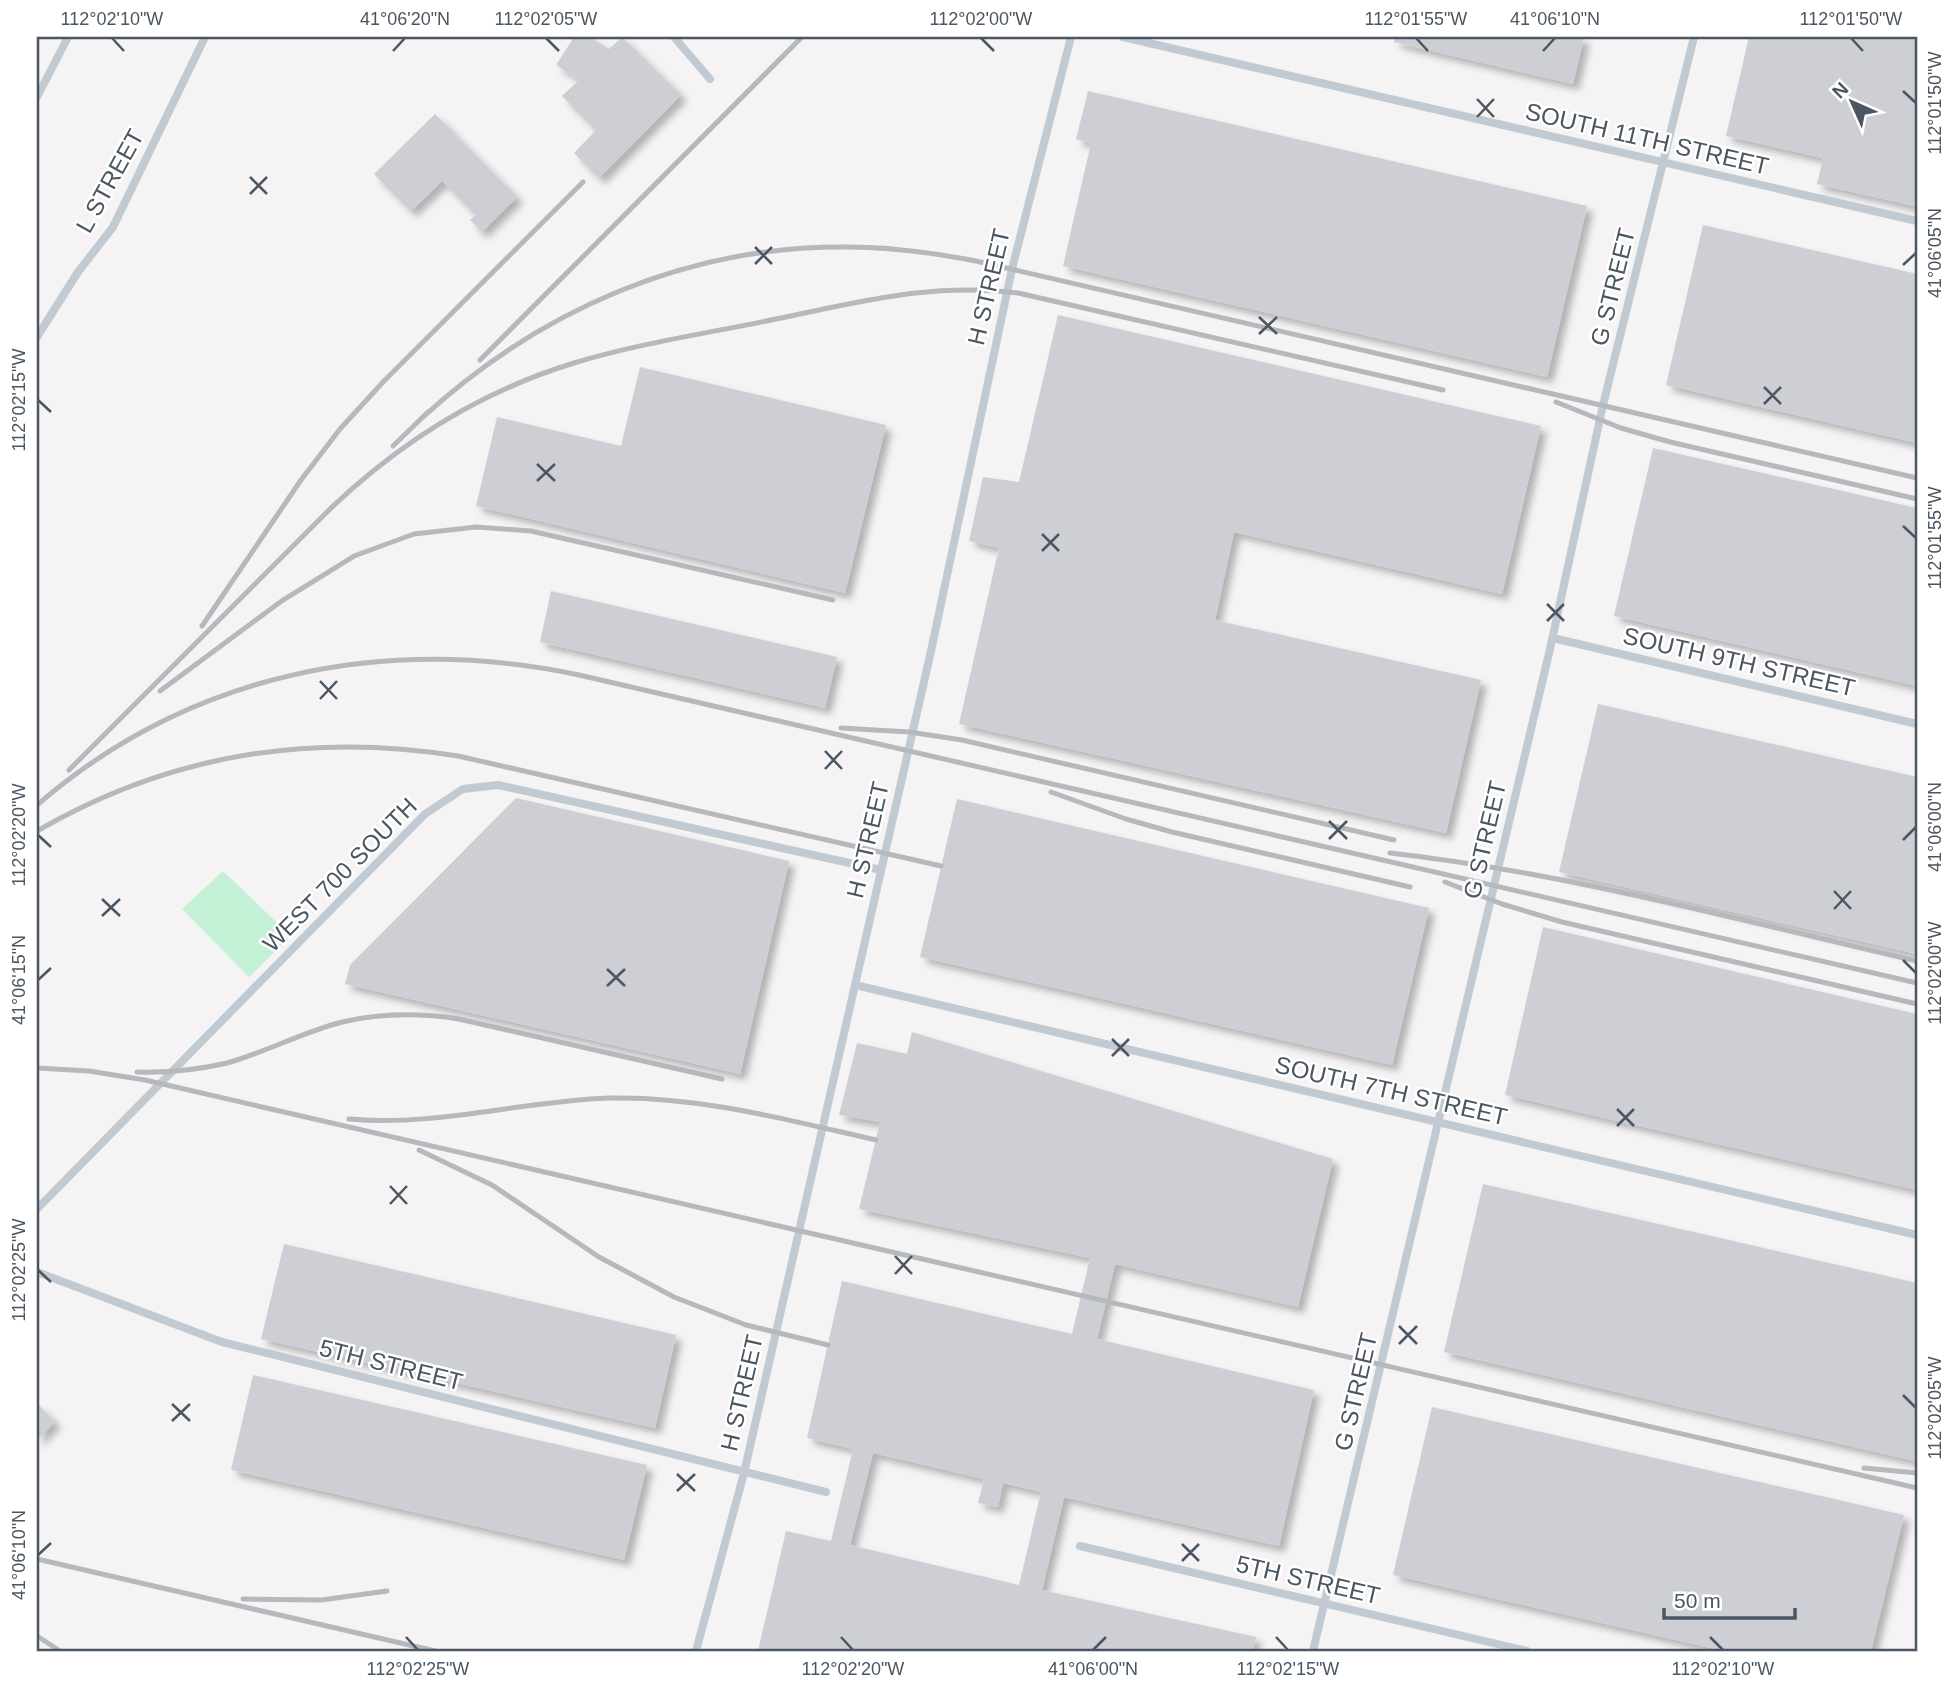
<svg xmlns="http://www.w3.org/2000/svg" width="1954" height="1688" viewBox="0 0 1954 1688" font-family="Arial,sans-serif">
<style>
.green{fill:#c3f1d5}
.building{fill:#cdcfd5;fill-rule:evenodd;filter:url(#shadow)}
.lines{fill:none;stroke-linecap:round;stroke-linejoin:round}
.lane{stroke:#c1cad2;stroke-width:8}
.rail{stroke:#b5b8bd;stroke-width:5}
.ticks{fill:none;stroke:#4a5661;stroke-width:2.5}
.labels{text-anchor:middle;stroke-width:5;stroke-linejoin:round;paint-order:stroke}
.street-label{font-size:24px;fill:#4a5661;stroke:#fff}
.neatline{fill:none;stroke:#4a5661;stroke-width:2.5}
.ticks-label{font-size:18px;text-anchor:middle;fill:#4a5661}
</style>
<defs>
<filter id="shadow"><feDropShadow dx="6" dy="6" stdDeviation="3.5" flood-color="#0004"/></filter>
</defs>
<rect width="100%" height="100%" fill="#f5f3f3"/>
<path class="green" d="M223 871 291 936 249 977 182 909Z"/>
<path class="building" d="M574 37H590L609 49 622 37 681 95 599 178 574 153 596 130 562 96 579 80 556 65Z
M1394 37H1584L1573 84 1394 42Z
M1749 37H1917V194L1914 206 1817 184 1823 158 1726 136Z
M1088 91 1587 206 1547 377 1063 266 1091 143 1076 139Z
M435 114 517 197 482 232 470 220 476 215 442 181 411 211 374 174Z
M1703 225 1917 274V443L1666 385Z
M1058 315 1541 426 1502 594 1234 532 1215 620 1481 680 1446 833 959 724 999 548 969 541 983 477 1019 482Z
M640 367 886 425 845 593 476 506 497 417 621 446Z
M1653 448 1917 508V686L1614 616Z
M551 591 837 657 825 708 540 642Z
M1598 704 1917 777V954L1559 872Z
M516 798 789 861 740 1074 345 984 350 965Z
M957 799 1429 908 1392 1065 920 957Z
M1543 927 1917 1014V1190L1505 1095Z
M912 1032 1333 1159 1298 1307 1115 1264 1097 1339 1314 1390 1279 1546 1064 1497 1042 1590 1256 1637 1253 1651H758L786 1531 831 1541 853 1449 807 1438 842 1281 1072 1334 1090 1258 859 1209 880 1122 839 1115 857 1043 907 1054ZM873 1453 984 1479 978 1503 998 1507 1003 1483 1041 1492 1019 1585 850 1545Z
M1483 1184 1917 1283V1452L1915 1461 1444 1352Z
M284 1244 676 1335 655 1428 261 1339Z
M253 1375 647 1465 624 1560 231 1470Z
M37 1403 55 1422 37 1440Z
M1432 1407 1904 1515 1871 1651H1724L1393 1575Z"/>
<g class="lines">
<path class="lane" d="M674 37 710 79
M1123 37 1917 221
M37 97 68 37
M37 337 78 272 113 227 205 37
M1553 638 1917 724
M855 985 1917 1235
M37 1209 425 814 463 789 498 785 881 870
M37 1272 222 1342 826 1492
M1080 1546 1527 1651
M696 1651 744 1473 931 651 1012 269 1071 37
M1313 1651 1550 649 1603 405 1694 37"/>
<path class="rail" d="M480 360 802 37
M1556 402 1621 428 1670 442 1917 499
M422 418C539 310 688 245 849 247 892 247 934 253 976 261L1917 478
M393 446 428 412
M330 509C399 443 482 391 574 363 640 343 709 333 776 319 860 302 932 282 1018 293L1443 390
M202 626 301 480 340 429 384 381 583 182
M160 691 283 600 354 556 414 534 476 527 531 531 833 600
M841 728 909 732 962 740 1394 840
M69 770 336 503
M1051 792 1126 819 1172 832 1410 887
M37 805C190 673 384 634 579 675L1917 983
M37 831C168 755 309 732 458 756L941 866
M1390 853C1568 873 1743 921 1917 961
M1445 882 1502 904 1562 922 1917 1004
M37 1068 89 1071 145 1080 1917 1488
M137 1072C167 1073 197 1070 227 1063 266 1052 303 1032 342 1022 381 1013 420 1013 459 1019L722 1079
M349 1119C437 1127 521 1101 609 1098 700 1096 788 1120 876 1140
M419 1150 492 1185 599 1257 674 1297 746 1325 828 1345
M1864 1468 1917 1473
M37 1559 435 1651
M243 1599 321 1600 387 1591
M37 1636 60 1651"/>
</g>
<path class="ticks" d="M112 38 124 51M546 38 559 51M981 38 994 51M1416 38 1428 51M1851 38 1863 51M393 51 405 38M1543 51 1555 38M1903 91 1916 103M1477 99 1494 117M1477 117 1494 99M250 177 267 194M250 194 267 177M755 247 772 264M755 264 772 247M1903 265 1916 253M1259 317 1277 334M1259 334 1277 317M1764 387 1781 404M38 400 51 412M1764 404 1781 387M537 464 555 481M537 481 555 464M1903 526 1916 538M1042 534 1059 551M1042 551 1059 534M1547 604 1564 621M1547 621 1564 604M320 681 337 699M320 699 337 681M825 751 842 769M825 769 842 751M1329 821 1347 839M38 835 51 847M1329 839 1347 821M1903 840 1916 827M1834 891 1851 909M102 899 120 916M1834 909 1851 891M102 916 120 899M1903 960 1916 973M607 969 625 986M38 980 51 968M607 986 625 969M1112 1039 1129 1056M1112 1056 1129 1039M1617 1109 1634 1126M1617 1126 1634 1109M390 1186 407 1204M390 1204 407 1186M895 1256 912 1274M38 1270 51 1282M895 1274 912 1256M1399 1326 1417 1344M1399 1344 1417 1326M1903 1395 1916 1408M172 1404 190 1421M172 1421 190 1404M677 1474 695 1491M677 1491 695 1474M1182 1544 1199 1561M38 1555 51 1543M1182 1561 1199 1544M406 1637 418 1650M841 1637 853 1650M1276 1637 1288 1650M1710 1637 1723 1650M1093 1650 1106 1637"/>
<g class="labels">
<g class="street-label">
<text transform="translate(1647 139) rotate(13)" y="8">SOUTH 11TH STREET</text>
<text transform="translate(110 181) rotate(-61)" y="8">L STREET</text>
<text transform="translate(989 287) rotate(-77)" y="8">H STREET</text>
<text transform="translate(1613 287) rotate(-76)" y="8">G STREET</text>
<text transform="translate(1739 662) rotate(13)" y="8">SOUTH 9TH STREET</text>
<text transform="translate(868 840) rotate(-77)" y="8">H STREET</text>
<text transform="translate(1485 840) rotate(-77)" y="8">G STREET</text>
<text transform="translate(340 875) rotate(-45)" y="8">WEST 700 SOUTH</text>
<text transform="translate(1391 1091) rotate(13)" y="8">SOUTH 7TH STREET</text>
<text transform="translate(391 1365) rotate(14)" y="8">5TH STREET</text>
<text transform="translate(1356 1392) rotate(-77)" y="8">G STREET</text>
<text transform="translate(742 1393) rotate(-77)" y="8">H STREET</text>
<text transform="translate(1308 1580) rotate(13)" y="8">5TH STREET</text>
</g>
</g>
<rect width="1954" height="1688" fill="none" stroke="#ffffff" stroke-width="77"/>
<g transform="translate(1852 102) rotate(315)" stroke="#ffffff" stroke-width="5" paint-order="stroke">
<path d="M0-5L12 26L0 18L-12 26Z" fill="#4a5661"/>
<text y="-10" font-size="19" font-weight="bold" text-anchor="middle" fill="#4a5661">N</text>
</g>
<path d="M1664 1608v10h131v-10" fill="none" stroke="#4a5661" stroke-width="3.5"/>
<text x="1674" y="1608" font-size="21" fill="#4a5661" stroke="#ffffff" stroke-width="5" paint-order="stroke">50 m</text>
<rect x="38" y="38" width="1878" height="1612" class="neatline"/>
<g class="ticks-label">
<text x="112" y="25">112°02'10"W</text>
<text x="405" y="25">41°06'20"N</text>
<text x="546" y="25">112°02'05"W</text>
<text x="981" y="25">112°02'00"W</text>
<text x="1416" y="25">112°01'55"W</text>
<text x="1555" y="25">41°06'10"N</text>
<text x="1851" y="25">112°01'50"W</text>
<text transform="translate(1935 103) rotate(-90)" y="6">112°01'50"W</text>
<text transform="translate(1935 253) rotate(-90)" y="6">41°06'05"N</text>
<text transform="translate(19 400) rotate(-90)" y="6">112°02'15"W</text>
<text transform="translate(1935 538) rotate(-90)" y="6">112°01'55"W</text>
<text transform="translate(1935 827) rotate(-90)" y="6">41°06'00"N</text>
<text transform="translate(19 835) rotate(-90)" y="6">112°02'20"W</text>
<text transform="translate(1935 973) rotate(-90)" y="6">112°02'00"W</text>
<text transform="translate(19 980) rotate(-90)" y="6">41°06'15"N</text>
<text transform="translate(19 1270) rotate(-90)" y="6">112°02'25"W</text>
<text transform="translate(1935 1408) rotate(-90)" y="6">112°02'05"W</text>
<text transform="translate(19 1555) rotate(-90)" y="6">41°06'10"N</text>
<text x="418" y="1675">112°02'25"W</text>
<text x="853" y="1675">112°02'20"W</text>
<text x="1093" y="1675">41°06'00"N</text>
<text x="1288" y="1675">112°02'15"W</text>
<text x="1723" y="1675">112°02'10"W</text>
</g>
</svg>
